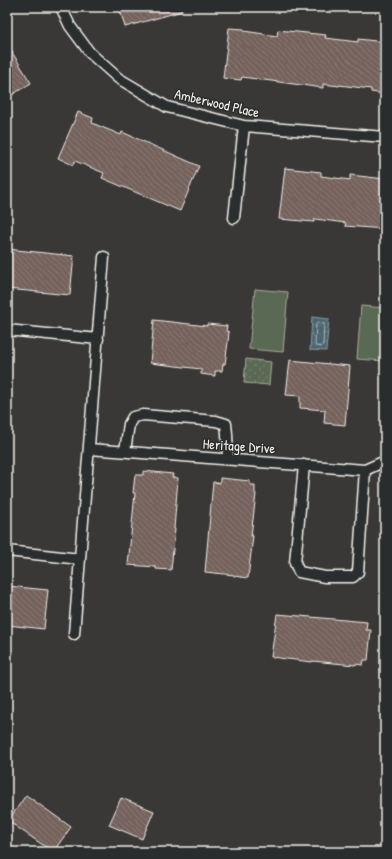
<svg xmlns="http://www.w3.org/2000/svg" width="392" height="859" viewBox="0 0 392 859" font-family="'Patrick Hand',sans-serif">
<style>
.park{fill:url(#park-dots);stroke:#a7ad9d}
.garden{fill:#5a6952;stroke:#a7ad9d}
.water{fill:url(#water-waves);stroke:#8f9da1}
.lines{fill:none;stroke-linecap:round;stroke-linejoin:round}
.shore{stroke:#b1b9b8;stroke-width:1}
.building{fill:url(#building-back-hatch);stroke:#f4f1e8}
.service-casing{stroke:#f4f1e8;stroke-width:13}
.service{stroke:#2a2d2e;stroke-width:10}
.labels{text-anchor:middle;stroke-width:3;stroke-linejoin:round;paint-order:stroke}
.street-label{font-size:14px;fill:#f4f1e8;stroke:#2a2d2e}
</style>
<defs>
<pattern id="park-dots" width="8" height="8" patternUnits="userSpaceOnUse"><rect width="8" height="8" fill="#5a6952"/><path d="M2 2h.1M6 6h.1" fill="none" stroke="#727f6b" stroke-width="1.8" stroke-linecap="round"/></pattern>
<pattern id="water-waves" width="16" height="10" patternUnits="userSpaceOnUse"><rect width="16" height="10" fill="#4c6571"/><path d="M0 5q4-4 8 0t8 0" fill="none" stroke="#667c85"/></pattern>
<pattern id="building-back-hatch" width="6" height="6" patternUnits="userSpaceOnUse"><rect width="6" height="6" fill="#74625d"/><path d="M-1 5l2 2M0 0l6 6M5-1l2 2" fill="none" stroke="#887974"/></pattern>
</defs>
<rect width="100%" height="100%" fill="#393837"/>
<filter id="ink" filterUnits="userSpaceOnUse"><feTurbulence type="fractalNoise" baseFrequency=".025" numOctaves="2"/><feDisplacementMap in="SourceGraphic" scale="8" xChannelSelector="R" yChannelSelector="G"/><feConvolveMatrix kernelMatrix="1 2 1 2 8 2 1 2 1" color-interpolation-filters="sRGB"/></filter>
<g filter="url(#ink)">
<path class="park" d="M246 359 271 362 269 385 244 383Z"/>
<path class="garden" d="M255 289 288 292 283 352 249 349Z
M361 306 385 308V361L357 359Z"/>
<path class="water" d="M312 317 329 319 326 351 310 350Z"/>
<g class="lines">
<path class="shore" d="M318 322 323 323 324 324 323 345 321 347 316 346 315 345 316 324Z"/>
</g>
<path class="building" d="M119 7H181L182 11 125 27Z
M229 28 244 29V31L277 36 278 30 326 35 325 38 358 42V39L385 42V94L371 92V89L339 85V86L323 84V88L242 77 241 80 223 78Z
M7 44 31 83 7 98Z
M78 112 93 118 92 123 121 135 122 132 199 166 180 211 102 178 104 173 75 161 73 165 58 158Z
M285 168 321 172V176L350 180V175L385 179V229L345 226 346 223 315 219 314 222 279 219Z
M7 249 74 256 70 295 7 289Z
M154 320 207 326V324L227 326 226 331 229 332 228 342 225 364H223L222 371H215V376L201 374V369L150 363Z
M290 360 350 366 345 425 324 423 325 410 300 408V396L286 395Z
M143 471 173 474 172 477 178 478 174 529H175L171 570 156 569V567L128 565 135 493H133L135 475H143Z
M220 478 250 481V485H255V493L256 494 251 536H253L248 578 234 576V575L205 572 213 482 220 483Z
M7 586 48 590 44 629 7 625Z
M277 614 367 622 366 630H371L368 660H364L363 665 355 664V665L312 661V662L271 657Z
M26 795 71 827 53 852 8 821Z
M121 798 154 811 142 839 109 825Z"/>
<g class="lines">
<defs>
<path id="service" d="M61 7 70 26 90 53 118 78 167 107 244 126 385 137
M234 218 244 126
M7 330 98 339
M89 449 365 470 385 461
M125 451 129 424 133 417 143 415 216 421 226 424 227 434 228 459
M304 465 295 563 299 572 325 577H353L358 572 365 470
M7 551 80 559
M74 634 104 257"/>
</defs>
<use href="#service" class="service-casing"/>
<use href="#service" class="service"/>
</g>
</g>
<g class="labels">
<g class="street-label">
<text transform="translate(217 103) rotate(13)" y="5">Amberwood Place</text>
<text transform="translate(239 446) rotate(4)" y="5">Heritage Drive</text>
</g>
</g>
<rect width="392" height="859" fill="none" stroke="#2a2d2e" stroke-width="24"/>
<rect x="12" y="12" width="368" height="835" fill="none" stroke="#f4f1e8" stroke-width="1.5" filter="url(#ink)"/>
</svg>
